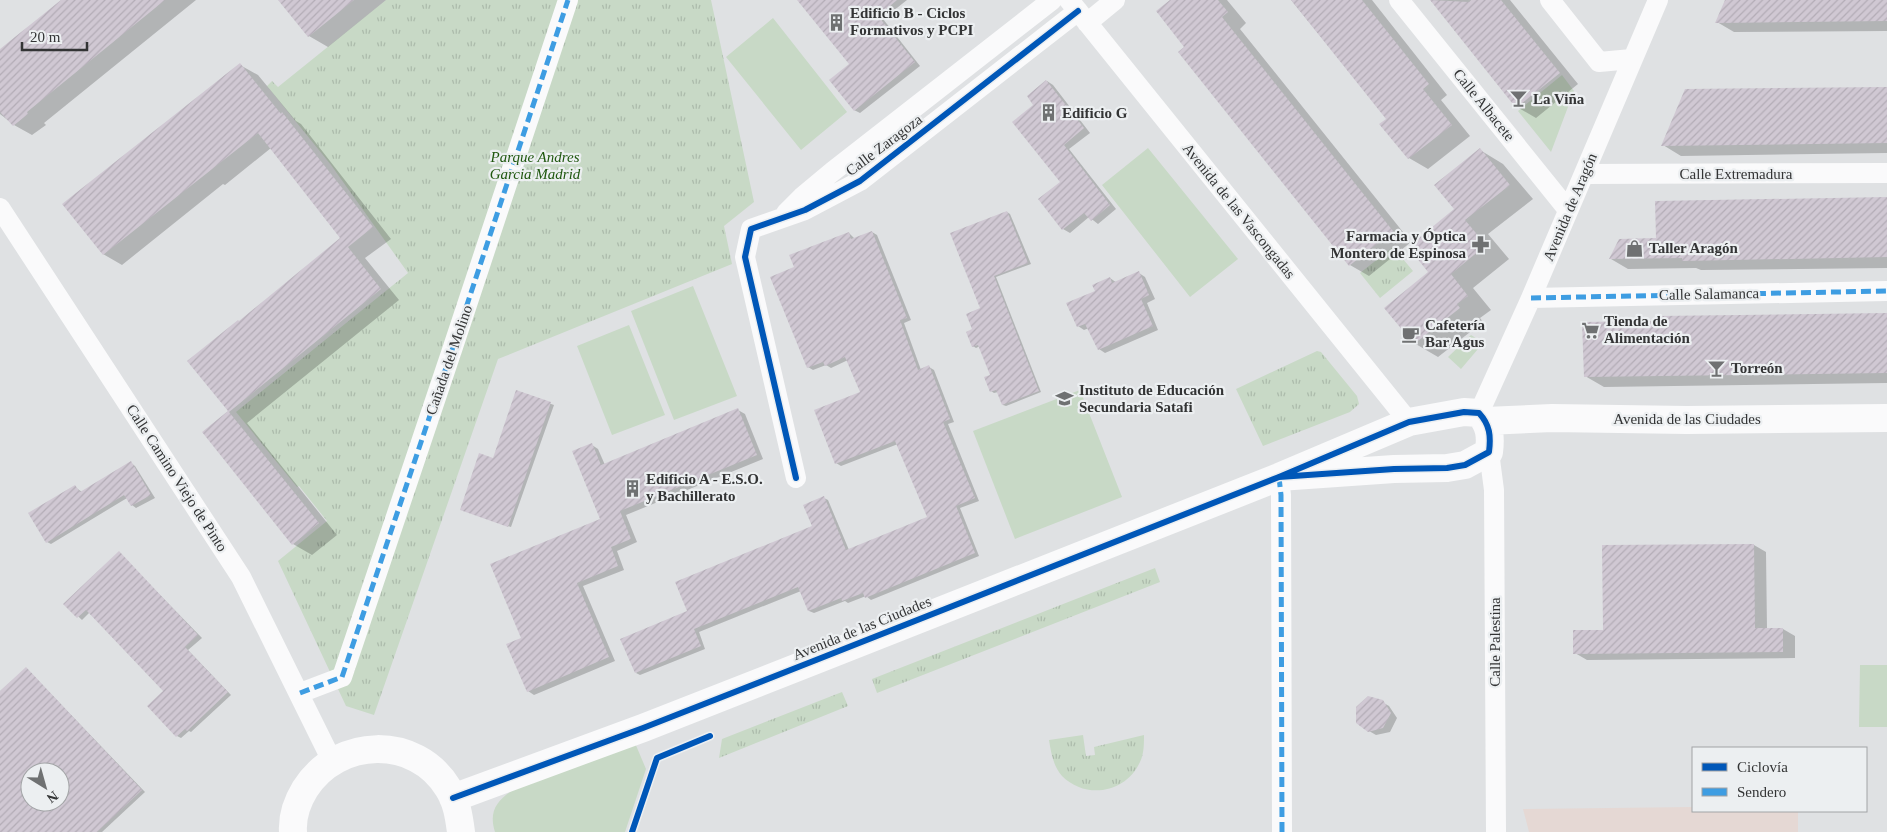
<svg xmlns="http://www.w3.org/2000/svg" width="1887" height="832" viewBox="0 0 1887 832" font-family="'Times New Roman',serif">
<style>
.medical{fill:#e5d8d4}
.grass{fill:url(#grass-tufts)}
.garden{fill:#c8d9c6}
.shadow{fill:#0003;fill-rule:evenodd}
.building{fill:url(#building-hatch);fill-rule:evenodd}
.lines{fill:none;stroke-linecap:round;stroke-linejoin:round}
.street{stroke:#fafafb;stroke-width:20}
.secondary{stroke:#fafafb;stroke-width:28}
.quiet{stroke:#3e9de2;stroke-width:5;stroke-dasharray:10 5;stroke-linecap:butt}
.cycleway-casing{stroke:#eceff1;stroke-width:9}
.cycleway{stroke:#0057b8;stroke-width:6}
.labels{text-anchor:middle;stroke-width:4.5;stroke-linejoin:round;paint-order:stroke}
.poi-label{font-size:15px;font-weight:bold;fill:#333435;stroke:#eceff1;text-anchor:start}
.street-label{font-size:15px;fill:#333435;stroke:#eceff1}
.park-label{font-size:15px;font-style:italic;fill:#1f570f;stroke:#eceff1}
</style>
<defs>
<pattern id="grass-tufts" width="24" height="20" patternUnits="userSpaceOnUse" patternTransform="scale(1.25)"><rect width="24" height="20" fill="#c8d9c6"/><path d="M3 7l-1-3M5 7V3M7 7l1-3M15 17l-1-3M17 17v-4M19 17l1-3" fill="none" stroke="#acbbab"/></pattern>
<pattern id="building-hatch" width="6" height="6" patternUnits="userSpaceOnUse" patternTransform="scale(1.25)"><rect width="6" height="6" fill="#d0c8d3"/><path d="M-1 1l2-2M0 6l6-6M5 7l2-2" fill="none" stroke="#b3acb6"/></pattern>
</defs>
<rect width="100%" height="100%" fill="#dfe1e3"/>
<path class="medical" d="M1693 807V811H1798V832H1529L1523 809Z"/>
<path class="grass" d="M386 0H711L754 202 724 226 732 264 498 359 374 715 346 706 278 561 327 521 299 486 297 487 236 412 408 273 331 165 267 86 272 81 278 87Z
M1393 247 1413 271 1380 298 1360 273Z
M1317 351 1321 352 1357 396 1359 404 1350 412 1263 446 1236 389Z
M1155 568 1160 582 877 693 872 679Z
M842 692 848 706 719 758 722 739Z
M1083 735 1086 756 1095 755 1094 747 1144 735C1144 744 1144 754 1140 762 1126 793 1086 800 1062 776 1053 766 1051 752 1049 740Z"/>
<path class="garden" d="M773 18 847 112 801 150 726 57Z
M1562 75 1574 91 1551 152 1518 111Z
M1148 148 1238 259 1190 297 1102 185Z
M693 286 737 396 674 420 631 311Z
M629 325 665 415 612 435 577 346Z
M1471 335 1479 340 1478 349 1461 369 1448 357Z
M1080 390 1122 497 1015 539 973 431Z
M1860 665H1887V727H1859Z
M635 743 646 769 625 832H495C488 810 498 799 516 788Z"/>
<path class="shadow" d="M63 0H196L44 123 46 125 32 135 14 125 0 114V51Z
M280 0H386L328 47 309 36Z
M799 0H907L883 19 920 66 860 113 854 110 851 64Z
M1171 0H1227L1246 23 1240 29 1411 242 1369 276 1350 265 1186 47Z
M1291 0H1372L1447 95 1441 100 1470 136 1428 169 1409 158 1388 119Z
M1432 0H1510L1578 84 1536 118 1517 107Z
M1727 0H1887V31L1734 32 1717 22Z
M240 65 258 75 296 121 301 124 391 239 365 258 399 300 247 423 337 535 312 555 293 544 203 432 229 411 240 322 342 238 271 148 225 185 223 184 122 265 103 254Z
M1047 81 1053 85 1090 133 1069 149 1116 209 1098 224 1089 217 1070 233 1063 229 1039 199 1061 182 1035 105Z
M1887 88V153L1681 156 1663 145Z
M1480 150 1503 164 1533 199 1488 234 1509 259 1473 288 1491 310 1480 318 1483 322 1438 357 1414 343 1430 273Z
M1887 199V268L1701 270 1696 268 1628 269 1611 259Z
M1007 212 1010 214 1031 264 996 277 1041 392 1006 406 1003 405 998 392 994 393 991 391 992 375 980 346 976 348 973 346 974 330 981 309Z
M872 232 877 235 911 320 904 323 921 370 929 367 934 370 954 422 948 424 979 501 960 508 979 556 871 600 866 596 848 603 845 601 814 613 809 611 801 591 699 632 705 649 640 675 636 673 688 612 814 527 824 498 828 500 849 550 929 518 898 444 841 466 836 463 862 393 848 360 831 368 826 365 813 370 808 367 796 267 849 233 855 239Z
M1139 273 1145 277 1155 299 1147 303 1158 330 1105 353 1099 349 1089 328 1084 330 1078 326 1097 291 1110 278 1117 283Z
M1887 314V383L1604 387 1585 376 1660 322Z
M517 392 554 405 511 527 465 511 494 459Z
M738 410 745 414 763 459 626 515 637 542 617 551 624 570 583 586 615 661 534 695 528 691 522 639 601 519 592 445 598 449 605 465Z
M131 463 135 466 155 498 136 508 132 505 127 498 51 544 47 542 75 487 82 492Z
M1754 545 1766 552 1767 629H1783L1795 636V658L1587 660 1575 653 1604 632Z
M119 553 202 638 188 650 231 695 191 732 189 731 181 738 177 736 165 691 90 612 82 620 65 604Z
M26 668 145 792 102 832H0V693ZM30 772H60V802H30Z
M1382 702 1389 706 1397 718 1390 732 1376 735 1369 731Z"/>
<path class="building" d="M61 0H165L27 112 28 114 13 126 0 112V49Z
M278 0H354L308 37Z
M797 0H897L878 16 915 62 854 111 829 80 849 64Z
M1170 0H1218L1228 12 1222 17 1393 231 1349 266 1178 52 1184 47 1156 11Z
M1291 0H1362L1429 84 1423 89 1452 125 1408 159 1379 124 1386 119Z
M1430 0 1469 2 1471 0H1501L1560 73 1516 108Z
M1725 0H1887V21L1715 23Z
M240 63 281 114 282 112 373 227 348 247 381 289 229 412 319 523 292 545 202 432 228 411 187 361 238 320 239 321 340 238 258 133 103 255 62 204Z
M1046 80 1084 128 1064 145 1110 205 1091 221 1084 213 1062 230 1038 199 1060 182 1012 122 1033 105 1027 96Z
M1887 87V143L1661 146 1685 89Z
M1480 148 1510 185 1465 220 1486 245 1451 274 1468 296 1457 304 1460 308 1414 344 1384 308 1428 272 1408 247 1454 209 1434 185Z
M1887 197V257L1682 261V258L1609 259 1619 239 1656 238 1655 201Z
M1007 211 1028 263 994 276 1039 391 1002 405 996 390 990 392 984 377 990 375 978 345 972 347 966 332 972 329 966 314 980 308 950 233Z
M872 231 907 318 900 320 918 370 929 365 950 419 943 422 975 498 956 506 975 553 865 598 863 593 842 601 841 598 808 611 798 587 694 629 701 646 635 673 620 639 687 611 675 582 812 526 803 505 824 496 846 550 927 517 895 441 835 464 814 410 860 392 845 357 825 366 823 362 807 368 770 277 794 267 789 255 849 232 851 239Z
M1139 271 1149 295 1141 299 1153 326 1098 350 1085 324 1077 327 1066 303 1095 291 1092 285 1110 277 1112 283Z
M1887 313V373L1584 377 1582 322 1659 321V316Z
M516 390 551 402 508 527 460 510 479 453 493 458Z
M738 408 757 455 620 511 631 539 611 547 618 566 577 583 609 657 527 692 506 644 521 638 490 564 600 519 572 451 592 443 601 465Z
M131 461 151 495 131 506 124 495 46 543 28 513 75 485 80 492Z
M1754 544 1755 628H1783V652L1573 654V630H1603L1602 545Z
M119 551 198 635 185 647 228 692 187 731 185 729 176 737 147 706 163 691 86 610 77 618 63 604Z
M26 667 142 790 97 832H0V691ZM30 772H60V802H30Z
M1368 696 1383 700 1391 713 1383 728 1368 732 1356 723V707Z"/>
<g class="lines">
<path class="street" d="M1069 0 1409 422
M1399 0 1568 210
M1550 0 1599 62 1632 59
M1087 23 1115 0
M1585 174 1887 173
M0 208 241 577 332 761
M786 213 802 197 832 172 1052 0
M1531 298 1887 291
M1479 413 1531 298 1658 0
M1489 452 1494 490 1496 832
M1279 477 1281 495 1282 832
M796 478 745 257 751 229 805 210 860 181 1078 11
M300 693 342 677 452 350 568 0"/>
<path class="secondary" d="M1486 421 1552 418 1687 420 1887 418
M453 798 643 728 816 660 1279 477 1409 422 1464 412 1479 413C1490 425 1491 436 1489 452L1465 465 1447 468 1394 469 1279 477
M293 832C292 817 297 802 305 789 338 737 416 735 448 788 457 802 459 817 461 832"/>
<path class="quiet" d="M1531 298 1887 291
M1279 477 1281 495 1282 832
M300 693 342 677 452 350 568 0"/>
<defs>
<path id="cycleway" d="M796 478 745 257 751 229 805 210 860 181 1078 11
M453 798 643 728 816 660 1279 477 1409 422 1464 412 1479 413C1490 425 1491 436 1489 452L1465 465 1447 468 1394 469 1279 477
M632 832 657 758 710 736"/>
</defs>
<use href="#cycleway" class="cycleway-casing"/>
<use href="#cycleway" class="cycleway"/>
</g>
<defs>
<symbol id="building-bare" viewBox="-9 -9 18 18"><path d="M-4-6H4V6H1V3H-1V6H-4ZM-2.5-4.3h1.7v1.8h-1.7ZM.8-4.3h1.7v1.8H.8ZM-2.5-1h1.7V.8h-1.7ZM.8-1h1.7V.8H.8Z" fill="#6f7172" stroke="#eceff1" stroke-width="2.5" paint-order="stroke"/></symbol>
<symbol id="bar-bare" viewBox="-9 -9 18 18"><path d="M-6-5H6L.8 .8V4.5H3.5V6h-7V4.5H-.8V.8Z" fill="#6f7172" stroke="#eceff1" stroke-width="2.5" paint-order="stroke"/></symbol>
<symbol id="pharmacy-bare" viewBox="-9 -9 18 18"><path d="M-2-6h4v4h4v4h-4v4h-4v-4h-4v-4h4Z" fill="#6f7172" stroke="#eceff1" stroke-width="2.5" paint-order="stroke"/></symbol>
<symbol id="shop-bare" viewBox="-9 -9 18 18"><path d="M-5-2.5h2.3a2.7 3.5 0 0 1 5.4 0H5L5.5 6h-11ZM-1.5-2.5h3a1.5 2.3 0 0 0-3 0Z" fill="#6f7172" stroke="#eceff1" stroke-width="2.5" paint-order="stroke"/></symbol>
<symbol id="supermarket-bare" viewBox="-9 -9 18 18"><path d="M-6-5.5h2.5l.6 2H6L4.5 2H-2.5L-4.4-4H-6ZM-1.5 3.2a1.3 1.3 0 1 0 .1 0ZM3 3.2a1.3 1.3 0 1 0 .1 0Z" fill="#6f7172" stroke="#eceff1" stroke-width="2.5" paint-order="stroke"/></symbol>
<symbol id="cafe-bare" viewBox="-9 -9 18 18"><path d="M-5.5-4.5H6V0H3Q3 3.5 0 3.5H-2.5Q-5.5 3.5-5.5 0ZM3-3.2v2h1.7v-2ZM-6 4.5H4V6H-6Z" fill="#6f7172" stroke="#eceff1" stroke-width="2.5" paint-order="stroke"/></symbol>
<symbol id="school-bare" viewBox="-9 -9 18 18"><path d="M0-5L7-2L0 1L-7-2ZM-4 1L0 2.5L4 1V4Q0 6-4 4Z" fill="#6f7172" stroke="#eceff1" stroke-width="2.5" paint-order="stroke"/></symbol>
</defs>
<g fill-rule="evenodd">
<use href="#building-bare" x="824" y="10" width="25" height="25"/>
<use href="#bar-bare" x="1506" y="86" width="25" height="25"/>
<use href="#building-bare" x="1036" y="100" width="25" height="25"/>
<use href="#pharmacy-bare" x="1468" y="232" width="25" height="25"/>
<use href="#shop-bare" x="1622" y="236" width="25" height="25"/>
<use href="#supermarket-bare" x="1578" y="318" width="25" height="25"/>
<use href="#cafe-bare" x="1398" y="322" width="25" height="25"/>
<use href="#bar-bare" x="1704" y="356" width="25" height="25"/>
<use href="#school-bare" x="1052" y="386" width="25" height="25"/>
<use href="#building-bare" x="620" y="476" width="25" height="25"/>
</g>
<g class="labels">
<g class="poi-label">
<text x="850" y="18">Edificio B - Ciclos<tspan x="850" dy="17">Formativos y PCPI</tspan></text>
<text x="1533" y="104">La Viña</text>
<text x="1062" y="118">Edificio G</text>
<text x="1466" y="241" text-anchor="end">Farmacia y Óptica<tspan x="1466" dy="17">Montero de Espinosa</tspan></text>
<text x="1649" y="253">Taller Aragón</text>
<text x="1604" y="326">Tienda de<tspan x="1604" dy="17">Alimentación</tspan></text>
<text x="1425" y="330">Cafetería<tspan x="1425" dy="17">Bar Agus</tspan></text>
<text x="1731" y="373">Torreón</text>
<text x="1079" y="395">Instituto de Educación<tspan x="1079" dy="17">Secundaria Satafi</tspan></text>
<text x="646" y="484">Edificio A - E.S.O.<tspan x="646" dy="17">y Bachillerato</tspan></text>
</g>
<g class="street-label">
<text transform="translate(1484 105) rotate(51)" y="5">Calle Albacete</text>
<text transform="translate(884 145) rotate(-37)" y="5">Calle Zaragoza</text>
<text x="1736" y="179">Calle Extremadura</text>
<text transform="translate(1570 207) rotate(-67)" y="5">Avenida de Aragón</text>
<text transform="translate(1239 211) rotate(51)" y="5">Avenida de las Vascongadas</text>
<text transform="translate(1709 294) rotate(-1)" y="5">Calle Salamanca</text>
<text transform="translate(449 360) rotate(-71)" y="5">Cañada del Molino</text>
<text x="1687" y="424">Avenida de las Ciudades</text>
<text transform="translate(177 478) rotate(57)" y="5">Calle Camino Viejo de Pinto</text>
<text transform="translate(862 628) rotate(-22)" y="5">Avenida de las Ciudades</text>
<text transform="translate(1495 642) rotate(-90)" y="5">Calle Palestina</text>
</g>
<g class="park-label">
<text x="535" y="162">Parque Andres<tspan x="535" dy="17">Garcia Madrid</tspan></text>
</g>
</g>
<rect x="1692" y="747" width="175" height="65" fill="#eceff1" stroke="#a2a4a6"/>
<rect x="1702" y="763" width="25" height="8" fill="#0057b8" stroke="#a2a4a6"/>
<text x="1737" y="772" font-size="15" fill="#333435">Ciclovía</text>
<rect x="1702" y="788" width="25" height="8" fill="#3e9de2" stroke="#a2a4a6"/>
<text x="1737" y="797" font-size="15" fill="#333435">Sendero</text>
<g transform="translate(45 787) rotate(143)"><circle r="24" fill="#eceff1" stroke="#a2a4a6"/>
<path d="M0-4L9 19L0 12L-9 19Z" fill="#6f7172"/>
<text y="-8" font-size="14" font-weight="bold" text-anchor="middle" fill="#333435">N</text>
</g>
<path d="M22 42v8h65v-8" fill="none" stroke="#333435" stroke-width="2.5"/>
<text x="30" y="42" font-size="15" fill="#333435" stroke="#eceff1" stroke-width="4" paint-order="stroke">20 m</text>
</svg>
